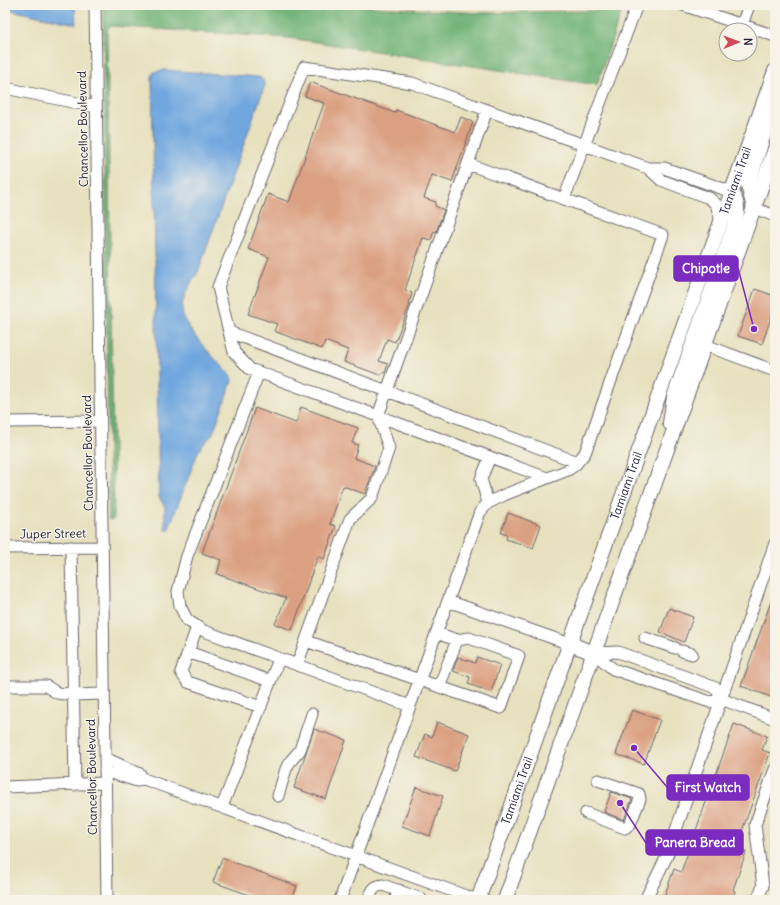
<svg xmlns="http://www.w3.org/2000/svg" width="780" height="905" viewBox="0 0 780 905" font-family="Delius,sans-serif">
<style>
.forest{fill:#72b478;stroke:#4a6b5a}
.water{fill:#71a7df;stroke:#4a648d}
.building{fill:#dba082}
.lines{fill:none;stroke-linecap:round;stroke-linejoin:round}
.minor-casing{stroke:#676569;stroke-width:13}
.major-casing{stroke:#676569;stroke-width:16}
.minor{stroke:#fff;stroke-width:11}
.major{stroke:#fff;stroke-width:14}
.labels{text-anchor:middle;stroke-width:3;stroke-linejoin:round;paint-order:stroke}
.street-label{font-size:12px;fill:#22223b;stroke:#f7f3e8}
.leader{fill:none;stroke:#7b2cbf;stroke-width:1.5}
.callout-dot{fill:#7b2cbf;stroke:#f7f3e8;stroke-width:1.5}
.callout{fill:#7b2cbf;stroke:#7b2cbf;stroke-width:1.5}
.callout-label{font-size:13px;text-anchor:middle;font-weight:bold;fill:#fff}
</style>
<rect width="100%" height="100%" fill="#f7f3e8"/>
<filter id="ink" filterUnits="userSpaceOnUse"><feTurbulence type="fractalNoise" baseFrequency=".025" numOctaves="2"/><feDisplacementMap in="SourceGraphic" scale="8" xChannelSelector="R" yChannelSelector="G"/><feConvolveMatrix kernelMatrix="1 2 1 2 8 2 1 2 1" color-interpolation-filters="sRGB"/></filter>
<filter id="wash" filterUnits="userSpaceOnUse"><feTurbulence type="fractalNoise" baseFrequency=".012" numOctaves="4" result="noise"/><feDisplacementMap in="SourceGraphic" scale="16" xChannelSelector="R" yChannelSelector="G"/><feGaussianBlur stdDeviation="0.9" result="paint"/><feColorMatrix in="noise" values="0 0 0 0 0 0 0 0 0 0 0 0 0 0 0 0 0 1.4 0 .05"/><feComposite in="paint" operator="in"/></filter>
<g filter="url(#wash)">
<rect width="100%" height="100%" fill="#e7e1bf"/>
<path class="forest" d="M103 5H340L481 13 622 10 597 85 289 38 111 26 108 28 107 31 114 519 109 520Z"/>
<path class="water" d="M5 5H75L76 24 5 9Z
M165 70 259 77 262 79 265 85 198 272C191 283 181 297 182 311 184 330 219 362 232 377V381L213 433C209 440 202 444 198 452L168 531 165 529V507L159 497 152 77 154 72Z"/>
<g id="blocks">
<path class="building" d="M310 82 395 113 396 110 455 132 461 117 473 122 452 182 432 175 424 198 436 202 435 206 444 210 436 232 434 231 431 240 423 238 405 290 412 293 409 304H410L395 342 387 339 379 361 388 364 385 373 382 372 380 375 344 362 348 350 325 341 322 349 274 331 277 324 248 314 269 257 248 249 268 194 289 202 324 103 305 96Z
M755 289 775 296V306L762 344 738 336Z
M301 407 358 428 352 443 358 445 354 458 375 466 365 494 343 486 330 524 336 526 324 559 318 556 292 630 275 624 286 598 217 574 221 560 202 553 255 408 296 423Z
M508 513 541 525 533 548 506 539 507 535 501 533Z
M774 593 775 694 774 698 741 686Z
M669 608 693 617 684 642 660 632Z
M458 657 475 663 477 657 500 665 491 692 468 684 470 677 453 671Z
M632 710 660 720 644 764 616 754Z
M437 722 469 734 455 771 416 757 425 734 432 737Z
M734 724 767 736 762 750 770 753 736 848 746 852 733 890 735 891 732 900H663L674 869 681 872Z
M314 729 346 740 326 799 294 788Z
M416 787 443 796 430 836 402 826Z
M611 792 632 799 624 820 604 812Z
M222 858 297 886 292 900H263L213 882Z"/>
</g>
</g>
<g filter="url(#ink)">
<use href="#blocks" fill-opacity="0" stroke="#676569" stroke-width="1"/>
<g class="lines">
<defs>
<path id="minor" d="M95 5 107 900
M683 5 775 36
M742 25 749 5
M5 88 96 107
M648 168 661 180 709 198 716 204 721 221
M564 199 637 5
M754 208 775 216
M229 332 577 462
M705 345 775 371
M259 372 187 556 178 591 180 606 187 620 204 631 410 706
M5 422 100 421
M547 478 250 369 234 352 218 287 304 67 412 83 648 168H664L732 192
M488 503 481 479 490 457
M71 547 75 785
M5 548 102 547
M448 601 570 644
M197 627 181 672 184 677 188 682 261 707
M436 633 457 640
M645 638 675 648
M306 641 501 708 519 656 469 638 457 640 439 687
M682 651 692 654
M188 652 270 681
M594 653 613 669 710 702 721 699 775 719
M594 653 618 652 716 688 721 699
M297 665 350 519 372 498 389 448 378 416 487 110
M5 686H46L57 693 64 694 73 692
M73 695 104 694
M105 758 140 774 141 778
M105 771 137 781 141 778 477 900
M5 787 105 783
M278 796 286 769 289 763 300 750 312 714
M222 807 279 659
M586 813 625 828 630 824 640 799 639 794 598 780
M340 900 480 512 488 503 504 495 568 470 575 465 585 453 663 235 468 164
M368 900C372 891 373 886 383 885L421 899
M395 900 399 890
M645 900 667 856 775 543
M757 900 763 886 755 825 775 769"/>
<g id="major">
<path d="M754 208 748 185 772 108"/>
<path d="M670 423 674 397 734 227C738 212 739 206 732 192"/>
<path d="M570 644 594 653"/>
<path id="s1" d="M478 900 775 71"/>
<path d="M505 900 775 149"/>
</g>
</defs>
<use href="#minor" class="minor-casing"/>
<use href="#major" class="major-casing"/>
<use href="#minor" class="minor"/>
<use href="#major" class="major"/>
</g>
</g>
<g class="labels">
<g class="street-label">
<text transform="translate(83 129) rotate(-91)" y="4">Chancellor Boulevard</text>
<text dy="4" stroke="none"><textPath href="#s1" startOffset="764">Tamiami Trail</textPath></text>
<text transform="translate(88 453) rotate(-91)" y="4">Chancellor Boulevard</text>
<text dy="4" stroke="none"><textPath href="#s1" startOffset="440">Tamiami Trail</textPath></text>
<text transform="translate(53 534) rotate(-1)" y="4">Juper Street</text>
<text transform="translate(92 777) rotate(-91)" y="4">Chancellor Boulevard</text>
<text dy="4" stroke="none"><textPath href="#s1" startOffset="116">Tamiami Trail</textPath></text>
</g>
</g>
<path class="leader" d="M754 329L738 268M634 748L667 787M620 803L646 843"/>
<g class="callout-dot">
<circle cx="754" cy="329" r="4"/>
<circle cx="634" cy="748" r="4"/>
<circle cx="620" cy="803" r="4"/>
</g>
<g class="callout">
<rect x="674" y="256" width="64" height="25" rx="4"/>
<rect x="667" y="775" width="82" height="25" rx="4"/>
<rect x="646" y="830" width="97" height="25" rx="4"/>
</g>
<g class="callout-label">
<text x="706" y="273">Chipotle</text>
<text x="708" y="792">First Watch</text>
<text x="695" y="847">Panera Bread</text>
</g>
<rect width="780" height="905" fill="none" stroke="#f7f3e8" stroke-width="20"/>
<g transform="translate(738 42) rotate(89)"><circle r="19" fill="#f7f3e8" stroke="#a29fa3"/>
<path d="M0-3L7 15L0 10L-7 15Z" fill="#d1495b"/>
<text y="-6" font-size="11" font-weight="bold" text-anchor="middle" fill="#22223b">N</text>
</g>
</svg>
